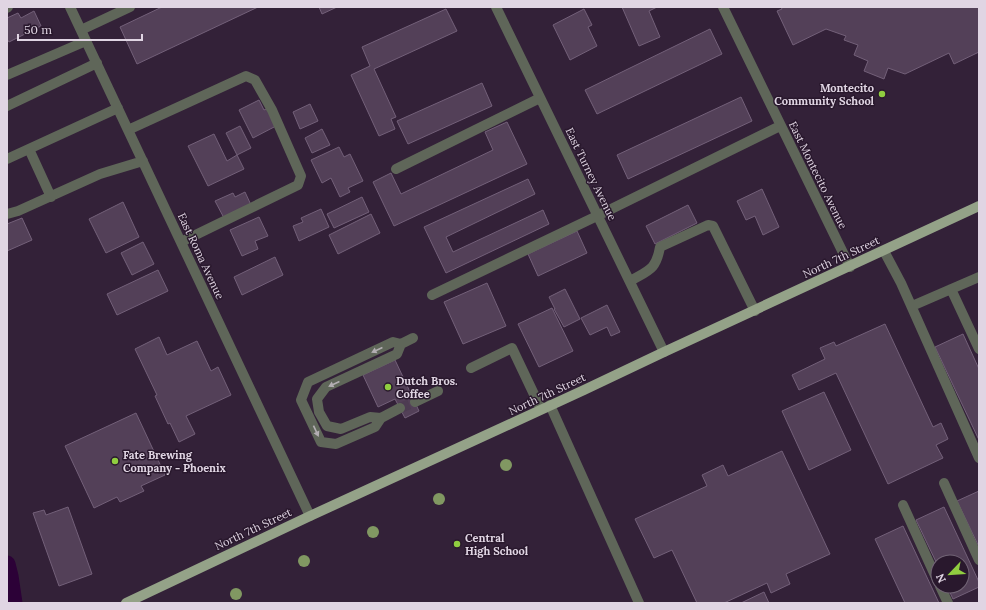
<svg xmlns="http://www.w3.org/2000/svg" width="986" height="610" viewBox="0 0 986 610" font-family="Lora,serif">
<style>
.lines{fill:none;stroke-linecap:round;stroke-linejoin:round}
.canal{stroke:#2c0137;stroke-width:17}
.building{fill:#534058;stroke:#736079}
.minor-tunnel{stroke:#4d3c52;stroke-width:10;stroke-dasharray:10 5;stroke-linecap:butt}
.minor{stroke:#5f6659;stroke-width:10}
.major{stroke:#94a288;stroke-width:10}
.tree{fill:#819862}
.oneway{fill:#b3aeb3}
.poi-dot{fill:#90cd40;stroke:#29182d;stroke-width:1.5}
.labels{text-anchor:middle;stroke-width:3;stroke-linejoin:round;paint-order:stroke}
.poi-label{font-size:11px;font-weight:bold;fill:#e0d5e3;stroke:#29182d;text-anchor:start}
.street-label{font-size:11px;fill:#e0d5e3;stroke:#29182d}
</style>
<rect width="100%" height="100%" fill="#332138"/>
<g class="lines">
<path class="canal" d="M7 564 10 576 14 603"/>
</g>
<path class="building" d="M162 7H258L137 64 120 27Z
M319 7H337L322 14Z
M622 7H657L649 11 660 37 639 46Z
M781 7H979V52L954 64 949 53 905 74 888 68 884 79 864 71 868 61 854 55 858 45 844 40 846 36 826 29 793 45 777 11 782 9Z
M446 9 457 31 374 69 396 117 391 119 395 129 379 136 351 75 370 66 362 47Z
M584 9 592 25 588 27 597 46 570 60 553 25Z
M34 11 41 26 9 42 7 39V18L18 13 21 18Z
M710 29 722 54 597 114 585 90Z
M482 83 492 106 408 144 397 121Z
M741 97 752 121 628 179 617 155Z
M259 100 264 110 268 108 276 126 253 138 239 110Z
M310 104 318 121 300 129 293 112Z
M507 122 527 164 394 226 373 182 391 173 401 194 493 150 485 132Z
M240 126 251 148 237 155 226 133Z
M322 129 330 145 312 153 305 138Z
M214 134 227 161 237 155 244 169 208 186 188 146Z
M339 147 344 157 350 154 363 181 348 188 350 192 340 197 331 178 322 183 311 160Z
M528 179 535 194 446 237 453 252 543 210 549 224 446 273 424 227Z
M762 189 779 227 763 235 755 216 746 220 737 201Z
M245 192 251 205 224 218 215 201 233 193 235 197Z
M362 197 369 212 334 228 327 214Z
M123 202 139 237 106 253 89 219Z
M688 205 697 223 655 244 646 226Z
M321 209 329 227 299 241 293 226 303 222 301 218Z
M371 214 380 233 338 254 329 235Z
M259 217 268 236 255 241 258 249 242 256 230 230Z
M22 218 32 240 7 251V224Z
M577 231 587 253 538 276 528 254Z
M143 242 154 264 132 275 121 253Z
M275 257 283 275 242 295 234 277Z
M158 270 168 291 117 315 107 294Z
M487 283 506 326 463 344 444 302Z
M565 289 580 319 564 327 554 309H555L549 297Z
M607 305 620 332 611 336 607 327 590 335 581 318Z
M552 308 573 351 539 367 518 324Z
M885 324 933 427 941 423 948 439 936 445 943 458 888 484 836 373 799 390 792 375 825 359 820 348 834 342 836 346Z
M963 334 979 369V440L935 347Z
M159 337 167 355 197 341 211 371 218 367 231 395 186 416 195 434 179 442 170 423 168 424 155 396 157 395 135 349Z
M395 360 419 411 405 418 395 399 378 407 363 375Z
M824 392 851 450 809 470 782 411Z
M136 413 165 475 141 486 144 491 120 502 117 497 94 508 65 446Z
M782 451 830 554 786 574 790 584 771 593 767 583 724 603H697L672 550 654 558 635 519 707 486 702 475 723 465 728 476Z
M979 491V547L957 501Z
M68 507 92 574 59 586 33 513 44 510 46 515Z
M944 507 979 582V587L953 599 947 586H962V562H938V566L916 520Z
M903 526 939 603H905L875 539Z
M764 592 769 603H741Z"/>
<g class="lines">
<path class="minor-tunnel" d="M400 408 415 402"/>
<path class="minor" d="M70 7 310 516
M496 7 664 352
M723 7 850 267
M7 8 8 7
M81 30 130 7
M7 75 86 41
M7 106 97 63
M128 130 246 76 255 80 272 110 301 176 298 185 181 242
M29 149 51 197
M7 159 118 108
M396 169 540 98
M7 214 18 211 100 174 143 161
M884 251 901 283 979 458
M630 281C649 270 656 270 660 247L708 225 713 226 755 311
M951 289 979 349
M432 295 597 216 780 126
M912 306 979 277
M471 368 512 348 541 409
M415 402 438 391
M550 405 639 603
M400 408 381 418 375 427 336 444 321 442 301 400 308 382 393 342 401 344 413 338
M381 418 370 417 341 429 327 426 319 412 317 399 326 387 397 354 401 344
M944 483 979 560
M903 505 938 582
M940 586 948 603"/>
<path class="major" d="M126 603 310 516 584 390 664 352 979 206"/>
</g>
<g class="tree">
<circle cx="506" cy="465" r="6"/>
<circle cx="439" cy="499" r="6"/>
<circle cx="373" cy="532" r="6"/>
<circle cx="304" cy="561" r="6"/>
<circle cx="236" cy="594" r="6"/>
</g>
<defs><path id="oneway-solid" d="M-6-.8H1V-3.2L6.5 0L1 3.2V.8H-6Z"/></defs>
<g class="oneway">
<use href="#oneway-solid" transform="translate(377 350) rotate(155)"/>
<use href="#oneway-solid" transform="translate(334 384) rotate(155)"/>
<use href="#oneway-solid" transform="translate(316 431) rotate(65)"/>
</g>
<g class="poi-dot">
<circle cx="882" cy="94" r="4"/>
<circle cx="388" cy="387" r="4"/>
<circle cx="115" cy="461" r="4"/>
<circle cx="457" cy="544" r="4"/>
</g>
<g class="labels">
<g class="poi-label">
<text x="874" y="92" text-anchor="end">Montecito<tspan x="874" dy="13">Community School</tspan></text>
<text x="396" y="385">Dutch Bros.<tspan x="396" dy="13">Coffee</tspan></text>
<text x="123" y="459">Fate Brewing<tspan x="123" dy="13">Company - Phoenix</tspan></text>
<text x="465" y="542">Central<tspan x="465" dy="13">High School</tspan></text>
</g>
<g class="street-label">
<text transform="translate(591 174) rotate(64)" y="4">East Turney Avenue</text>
<text transform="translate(818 175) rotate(64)" y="4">East Montecito Avenue</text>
<text transform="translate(201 256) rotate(65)" y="4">East Roma Avenue</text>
<text transform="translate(841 257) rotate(-25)" y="4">North 7th Street</text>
<text transform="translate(547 394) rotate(-25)" y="4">North 7th Street</text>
<text transform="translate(253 529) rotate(-25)" y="4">North 7th Street</text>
</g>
</g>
<rect width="986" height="610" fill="none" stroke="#e0d5e3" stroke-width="16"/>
<g transform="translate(950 574) rotate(245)"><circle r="19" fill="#29182d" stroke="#726476"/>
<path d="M0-3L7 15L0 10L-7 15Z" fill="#90cd40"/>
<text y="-6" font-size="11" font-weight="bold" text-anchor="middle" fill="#e0d5e3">N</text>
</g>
<path d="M18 34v6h124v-6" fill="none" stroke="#e0d5e3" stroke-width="2"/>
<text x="24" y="34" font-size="12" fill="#e0d5e3" stroke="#29182d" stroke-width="3" paint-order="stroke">50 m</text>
</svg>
